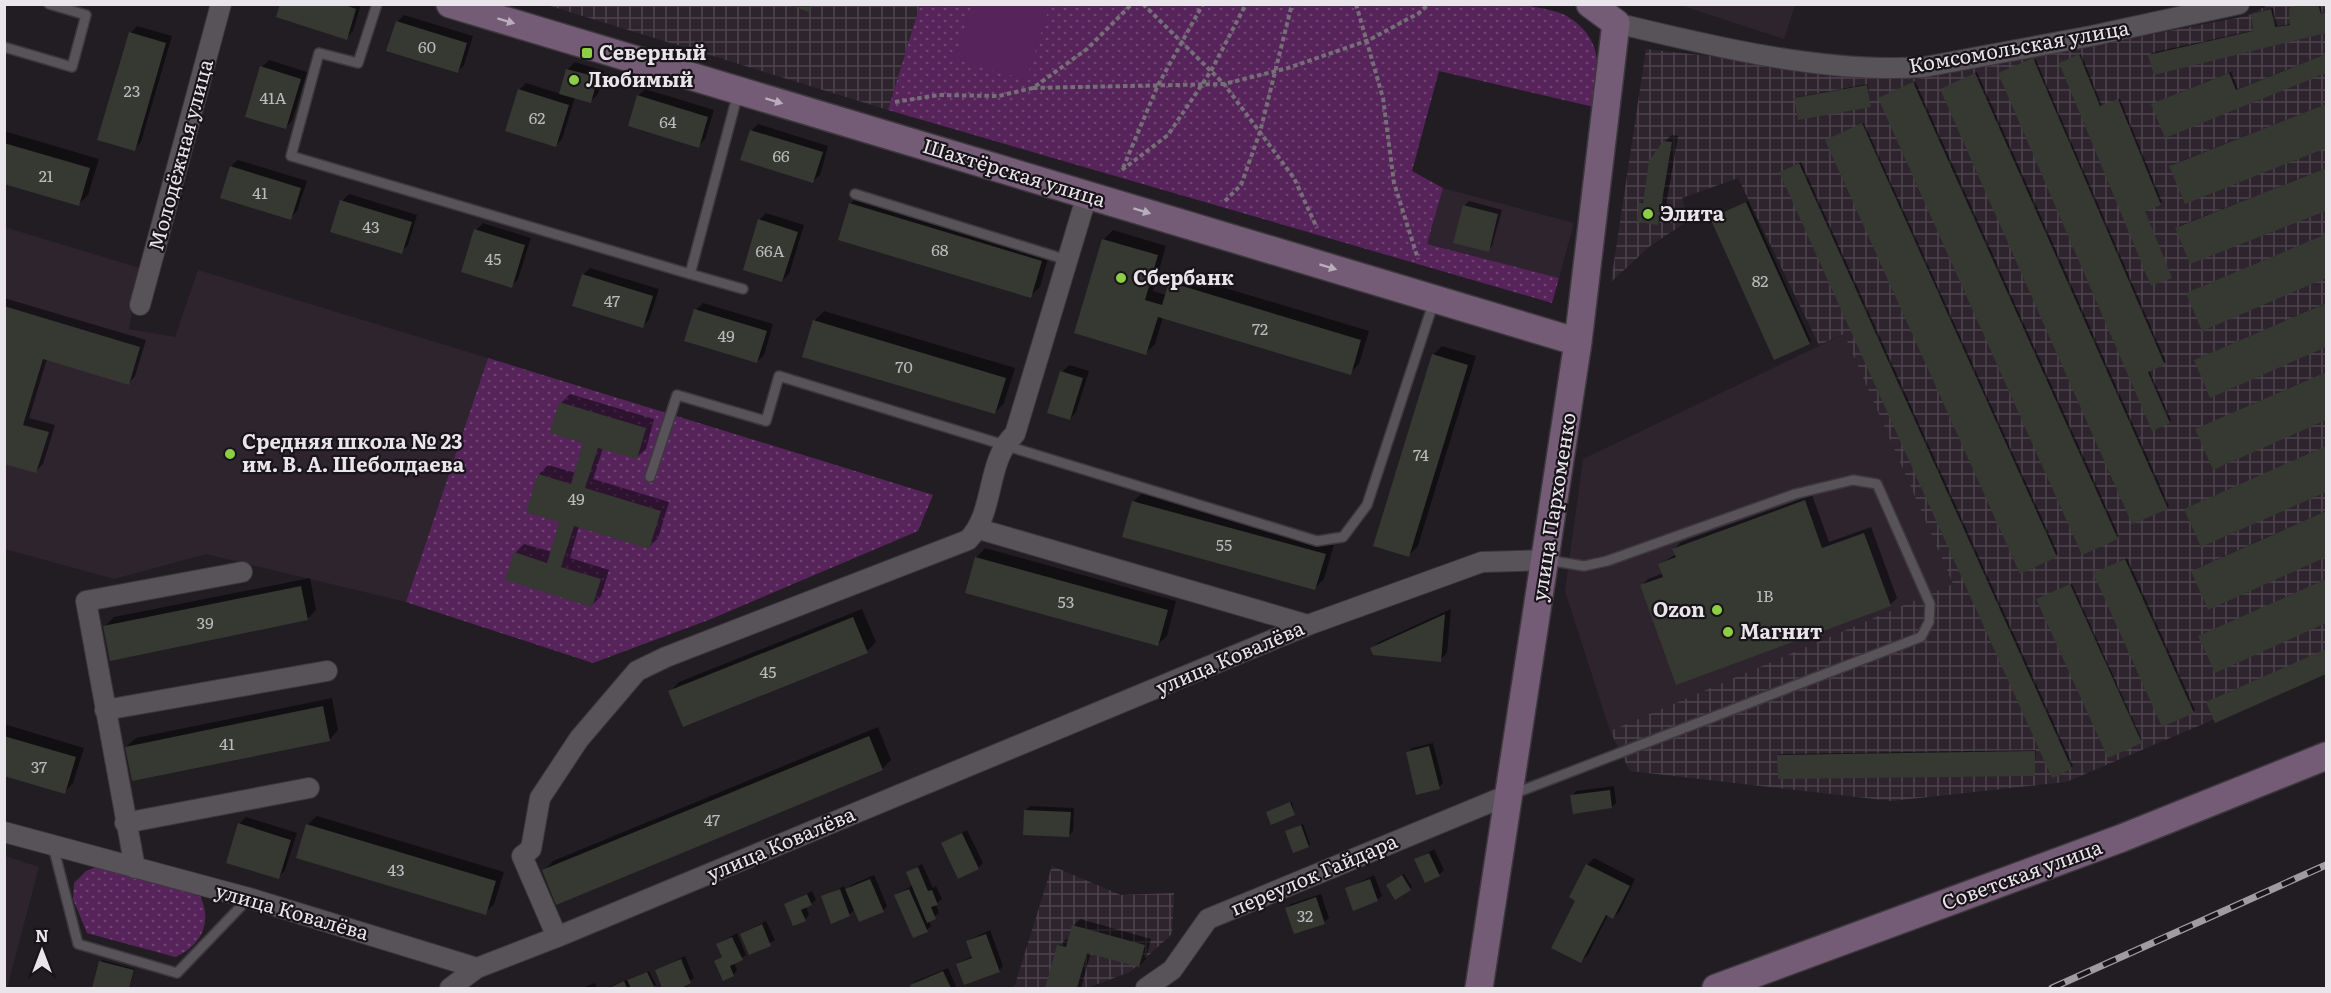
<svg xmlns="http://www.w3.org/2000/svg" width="2331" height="993" viewBox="0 0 2331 993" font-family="Literata,serif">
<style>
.built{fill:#2e242e}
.industrial{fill:url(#industrial-grid)}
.grass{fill:url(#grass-dots)}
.garden{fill:#56245b}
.shadow{fill:#0007}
.building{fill:#353932}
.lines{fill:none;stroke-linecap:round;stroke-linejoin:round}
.lane-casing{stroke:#3d383d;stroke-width:12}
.street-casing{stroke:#3d383d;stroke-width:22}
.secondary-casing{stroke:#3d383d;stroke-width:30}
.path{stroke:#757076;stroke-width:4;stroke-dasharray:4.5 3;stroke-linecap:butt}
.lane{stroke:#585259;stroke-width:9}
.street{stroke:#585259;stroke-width:20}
.secondary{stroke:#745c77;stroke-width:27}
.rail-casing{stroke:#a09ba1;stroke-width:7}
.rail{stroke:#191419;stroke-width:4.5;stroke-dasharray:14;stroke-linecap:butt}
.oneway{fill:#baaebc}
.poi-dot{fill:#8cce45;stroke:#191419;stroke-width:2}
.labels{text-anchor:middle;stroke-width:4.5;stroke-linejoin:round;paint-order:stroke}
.number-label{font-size:16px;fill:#bcbabc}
.street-label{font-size:20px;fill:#e9e5ea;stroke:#191419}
.poi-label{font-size:20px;font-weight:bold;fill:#e9e5ea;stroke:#191419;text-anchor:start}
</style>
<defs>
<pattern id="industrial-grid" width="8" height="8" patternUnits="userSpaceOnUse" patternTransform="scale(1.5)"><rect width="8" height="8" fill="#2e242e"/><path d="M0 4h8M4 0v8" fill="none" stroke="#4c444c"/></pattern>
<pattern id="grass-dots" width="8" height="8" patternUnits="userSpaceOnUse" patternTransform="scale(1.5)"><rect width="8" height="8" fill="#56245b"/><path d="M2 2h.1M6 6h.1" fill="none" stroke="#6e4473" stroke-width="1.8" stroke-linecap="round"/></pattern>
</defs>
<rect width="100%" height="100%" fill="#221d23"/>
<path class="built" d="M1680 5H1795L1784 39Z
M1443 188 1574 223 1559 278 1427 244Z
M4 227 140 268 129 329 175 337 198 270 488 358 406 602 206 554 114 579 5 549Z
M1844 334 1953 584 1610 731 1565 591 1583 459Z
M5 856 39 867 7 988H4Z"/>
<path class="industrial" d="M547 5H920L888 110Z
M2268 5H2326V672L2066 782 1892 801 1630 771 1610 731 1953 584 1844 334 1819 345 1738 178 1682 198 1688 221 1650 246 1611 282 1646 49 1916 79 2247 16Z
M1052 866 1121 895 1174 893 1172 934 1130 972 1087 988H1014Z"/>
<path class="grass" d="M920 5H1525C1538 8 1559 10 1570 18 1605 42 1598 70 1594 107L1439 71 1412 171 1443 188 1427 244 1559 278 1552 303 888 110Z
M488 358 933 495 918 531 711 619 593 663 406 602Z
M99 866 200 896C213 922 201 946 175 957L87 933 73 899 74 883 86 871Z"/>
<path class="garden" d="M972 5H1050L1026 80 955 58Z"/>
<path class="shadow" d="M281 4H361L353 31 346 38Z
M2301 4H2320L2322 13 2326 12V31L2155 74 2151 53 2255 30V13L2273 8 2277 26 2291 24 2290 9Z
M404 15 473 36 464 65 457 72 397 22Z
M137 26 172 36 141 142 134 149 131 33Z
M2081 54 2102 106 2120 99 2162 202 2146 209 2173 275 2144 204 2063 61Z
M2326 54V72L2166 136 2155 103 2231 72 2238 89Z
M2035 58 2166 362 2149 370 2171 420 2169 422 2001 72Z
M269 60 307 72 292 121 285 128 262 67Z
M575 62 604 71 598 94 591 101 575 97 562 139 555 146 519 90 526 83 561 94 568 69Z
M1977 72 2169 506 2167 508 1942 89Z
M1915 81 2119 536 2117 538 1880 98Z
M1868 84 1870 106 1796 98 1798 97Z
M645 89 714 110 705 139 698 146 638 96Z
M2326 104V147L2186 202 2171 166 2173 164Z
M1864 123 2058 554 2021 572 1828 139Z
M758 124 828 146 820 175 813 181 751 131Z
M4 131 99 159 88 195 79 204 4 182Z
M1672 135 1678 136 1664 217 1658 224 1641 203 1646 199 1664 142Z
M238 160 307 181 297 211 290 218 231 166Z
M1801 162 2073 766 2053 776 1783 170Z
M2326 168V209L2191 262 2177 228 2179 226Z
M349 194 417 215 408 245 401 252 342 201Z
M859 195 1050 252 1040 287 1030 296 850 204Z
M1469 201 1502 210 1492 246 1488 250 1464 206Z
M1748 201 1811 341 1809 343 1713 217Z
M766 213 804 225 789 274 782 281 759 220Z
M483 223 531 238 518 279 511 286 476 230Z
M1113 230 1166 246 1153 291 1166 295 1170 283 1179 274 1369 331 1359 364 1350 373 1163 317 1155 344 1146 353 1076 332 1104 239Z
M2326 234V277L2203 329 2190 292Z
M590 268 659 289 649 320 642 326 583 275Z
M4 298 146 340 135 376 129 383 47 359 29 418 55 425 43 464 36 471 4 462Z
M703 303 773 324 764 355 757 362 696 310Z
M2326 303V346L2211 396 2197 359Z
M824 311 1015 368 1004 403 995 413 814 321Z
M1442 346 1476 356 1418 546 1409 555 1433 355Z
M1069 365 1089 371 1076 412 1070 419 1062 372Z
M2326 372V419L2213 468 2198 428Z
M570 394 654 419 646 449 636 458 603 448 593 479 669 502 658 538 649 547 579 526 570 558 609 570 601 596 592 605 515 553 524 544 552 552 561 521 539 474 548 465 576 473 585 442 561 403Z
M2326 447V490L2202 545 2188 508Z
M1143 492 1334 545 1324 579 1315 588 1134 501Z
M1812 495 1829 542 1871 527 1897 598 1890 605 1641 586 1648 579 1664 573 1660 564 1676 554 1674 549 1681 542Z
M2326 511V556L2209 608 2195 569Z
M985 548 1176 601 1167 636 1157 645 976 558Z
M2127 558 2195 710 2193 712 2097 572Z
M310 578 316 610 307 619 104 627 114 617Z
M2326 579V622L2216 671 2202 635Z
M2072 584 2142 740 2141 741 2040 598Z
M862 609 876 642 867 651 670 692 679 682Z
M1451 609 1447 653 1440 660 1372 648 1379 642Z
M332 698 338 730 329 740 126 747 136 738Z
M4 724 84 748 73 783 64 793 4 775Z
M878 727 891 760 882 769 544 871 553 861Z
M1433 743 1443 783 1439 787 1408 752 1412 748Z
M2036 750 2034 774 1779 755 1780 754Z
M1614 786 1616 803 1612 807 1572 796 1576 791Z
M1292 802 1294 814 1268 812 1269 811Z
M1030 806 1074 808 1073 831 1068 836 1026 810Z
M317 816 504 872 494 904 485 913 307 825Z
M246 817 297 833 285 870 279 877 239 824Z
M1303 824 1310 844 1308 846 1287 831Z
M967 830 983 863 978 868 943 843Z
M1434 849 1444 870 1439 875 1416 860Z
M1594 858 1635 879 1620 911 1613 918 1608 915 1588 955 1581 961 1577 900 1587 865Z
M922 864 933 888 936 886 942 899 936 904 939 913 929 920 931 926 927 930 896 895 913 885 908 872Z
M1404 874 1412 887 1410 889 1389 883Z
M874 875 887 906 883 911 855 909 849 915 823 897 844 886 846 890 851 885Z
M1374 875 1382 896 1377 900 1346 889Z
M812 891 816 900 806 907 809 915 805 919 786 904Z
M1321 894 1329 918 1324 922 1287 908 1291 904Z
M1080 919 1151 939 1146 959 1139 966 1091 952 1081 988H1047L1059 946 1066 939 1069 940 1073 926Z
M766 921 775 940 750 953 741 934Z
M990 930 1003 966 999 971 957 964 973 956 967 941Z
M737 933 746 955 734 963 737 970 733 975 716 961 723 956 718 944Z
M685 956 694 978 686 984 688 988H667L656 971Z
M102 960 135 969 129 988H94Z
M948 968 956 986 954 988H913L912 985 916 981Z
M649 971 656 985 651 988H606Z
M595 983 597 988H582Z"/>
<path class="building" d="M280 4H343L356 9 347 40 276 17Z
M785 4H811L809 12Z
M2302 4H2318L2321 14 2326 12V33L2154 75 2148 55 2253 31 2251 14 2271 9 2275 27 2290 25 2289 8Z
M396 21 467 43 458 73 386 51Z
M129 32 166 43 135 151 97 140Z
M2079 54 2100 106 2118 99 2161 205 2145 211 2172 278 2151 286 2059 63Z
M2326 54V73L2165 138 2151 104 2229 73 2236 90Z
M2033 58 2165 365 2148 372 2170 423 2152 431 1998 73Z
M260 66 301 79 286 129 245 117Z
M566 69 598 77 591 103 559 94Z
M1975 73 2168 509 2132 524 1940 89Z
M1913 82 2118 539 2082 555 1878 98Z
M1867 85 1871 107 1798 120 1794 98Z
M518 89 569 105 556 147 505 131Z
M637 95 708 117 699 148 628 126Z
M2326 104V148L2185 204 2169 166Z
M1862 123 2057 557 2020 574 1825 140Z
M750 130 823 152 813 183 740 160Z
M1663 141 1672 142 1658 225 1637 222 1639 203H1643L1649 161Z
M4 143 90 168 79 206 4 184Z
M1799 163 2072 769 2052 778 1779 172Z
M230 166 301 188 291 220 220 198Z
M2326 168V211L2190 264 2175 228Z
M340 200 412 222 402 254 330 232Z
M1746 202 1810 344 1774 360 1710 218Z
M849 203 1042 261 1031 298 838 240Z
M1463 205 1498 214 1489 252 1453 243Z
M758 219 798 232 782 282 743 270Z
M474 229 525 245 512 288 461 272Z
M2326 234V278L2202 331 2186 293Z
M1102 239 1158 255 1145 300 1162 305 1169 282 1361 340 1351 375 1158 317 1146 355 1074 333Z
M582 274 653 296 643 328 572 306Z
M2326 303V347L2210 398 2194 360Z
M4 306 140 347 129 385 43 359 23 425 49 432 36 473 4 464Z
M694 309 767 331 757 363 684 341Z
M813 320 1006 378 995 414 802 357Z
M1432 354 1468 365 1409 557 1373 546Z
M1060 371 1083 378 1070 420 1047 413Z
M2326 372V420L2213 470 2195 429Z
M559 402 646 428 637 459 598 448 585 488 661 511 649 549 574 526 561 567 601 579 592 607 505 580 514 552 547 563 559 522 526 512 538 474 571 484 583 443 550 433Z
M2326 446V492L2201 547 2184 509Z
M1805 500 1822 548 1864 533 1891 606 1676 685 1640 585 1663 577 1658 564 1676 557 1672 549Z
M1132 501 1326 554 1315 590 1122 537Z
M2326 511V557L2208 610 2191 571Z
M975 557 1168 610 1158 646 965 593Z
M2125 559 2194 713 2162 727 2093 573Z
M2326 579V623L2215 673 2198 636Z
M2070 584 2142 743 2108 758 2036 599Z
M301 586 308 620 110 661 103 626Z
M1445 614 1441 662 1373 655 1370 648Z
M853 617 868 653 683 727 668 691Z
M2326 649V674L2215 723 2206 702Z
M323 706 330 741 132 781 125 747Z
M4 736 76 757 65 794 4 776Z
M869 736 883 770 556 905 542 870Z
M1429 746 1440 789 1416 795 1406 752Z
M2035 751V776L1778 779 1777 755Z
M1610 790 1612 808 1573 814 1570 795Z
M1290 802 1295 815 1271 825 1266 812Z
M1024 810 1071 812 1069 837 1023 835Z
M238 823 291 840 279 879 226 863Z
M306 824 496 881 486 915 296 858Z
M1301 825 1309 847 1293 853 1285 831Z
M962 833 979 869 958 879 941 843Z
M1429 853 1440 876 1425 883 1414 859Z
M1586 864 1630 886 1613 919 1606 915 1581 963 1551 948 1575 901 1569 897Z
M918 867 928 891 932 890 938 905 931 907 936 919 927 923 906 872Z
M1402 875 1411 890 1395 900 1386 885Z
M870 879 884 912 859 922 845 889Z
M1370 879 1378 901 1353 911 1345 888Z
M840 889 850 916 831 924 821 896Z
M909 889 928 932 913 938 894 895Z
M807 894 812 905 801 910 806 921 793 926 784 904Z
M1316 897 1325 924 1294 934 1285 908Z
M762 924 771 946 749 955 740 934Z
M1072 925 1145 945 1139 967 1087 953 1077 988H1045L1057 945 1066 947Z
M986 934 1000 972 964 985 956 964 972 958 966 941Z
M732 937 743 960 730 966 734 976 723 981 714 961 722 957 716 944Z
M681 959 691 983 682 988H662L655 970Z
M99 961 134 970 129 988H92Z
M943 971 951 988H911L910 985Z
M647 972 655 988H631L627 980Z
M624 981 627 988H609Z"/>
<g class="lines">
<defs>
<path id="lane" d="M377 4 358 63 319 53 291 156 690 274
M4 47 72 67 86 15 49 4
M738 93 690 274 743 289
M855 194 1067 260
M650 477 677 395 766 421 779 376 1317 541 1343 537 1367 505 1434 301
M1513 794 1921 637 1929 622 1930 604 1877 484 1853 480 1795 494 1607 561 1584 566 1547 560
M53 846 78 944 177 973 248 899"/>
<path id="street" d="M1616 23C1711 46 1826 74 1924 67L2091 36 2239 4
M140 305 221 4
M979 529 1308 625
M105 710 327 671
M125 823 309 788
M4 832 249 898 477 968 557 937 1308 625 1482 562 1547 560
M135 868 86 601 242 572
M557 937 522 856 531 849 540 798 579 739 637 671 666 657 968 540C996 512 985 461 1015 434L1087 195
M450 988 477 968
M1146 988 1172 970 1208 919 1508 795"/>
<path id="secondary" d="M450 4 1578 342
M1479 988 1578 342 1616 23 1590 4
M1716 988 2122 838 2326 756"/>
</defs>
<use href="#lane" class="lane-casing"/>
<use href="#street" class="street-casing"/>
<use href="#secondary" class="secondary-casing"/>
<path class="path" d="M1143 4 1224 84 1294 178 1317 228
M1356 4 1383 98 1394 183 1418 259
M1033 88 1224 84 1288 68 1369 40 1419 13 1429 4
M895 102 939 95 998 96 1033 88 1087 49 1132 4
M1123 168 1158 85 1203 4
M1122 170 1168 135 1211 71 1246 4
M1225 201 1241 185 1260 132 1292 4"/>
<use href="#lane" class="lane"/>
<use href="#street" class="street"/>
<use href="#secondary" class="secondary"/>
<defs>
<path id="rail" d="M2052 988 2326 865"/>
</defs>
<use href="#rail" class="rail-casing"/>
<use href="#rail" class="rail"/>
</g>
<defs><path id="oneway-solid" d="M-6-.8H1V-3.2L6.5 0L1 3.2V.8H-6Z" transform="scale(1.5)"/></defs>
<g class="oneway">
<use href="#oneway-solid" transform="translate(506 21) rotate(17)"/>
<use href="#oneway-solid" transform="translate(774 101) rotate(17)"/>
<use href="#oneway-solid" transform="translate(1142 211) rotate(17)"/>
<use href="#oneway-solid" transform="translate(1328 267) rotate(17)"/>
</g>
<g class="poi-dot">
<rect x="581" y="47" width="12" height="12" rx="3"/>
<circle cx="574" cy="80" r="6"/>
<circle cx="1648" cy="214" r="6"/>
<circle cx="1121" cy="278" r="6"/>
<circle cx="230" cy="454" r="6"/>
<circle cx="1717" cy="610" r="6"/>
<circle cx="1728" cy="632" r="6"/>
</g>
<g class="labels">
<g class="number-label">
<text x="427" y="53">60</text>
<text x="132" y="97">23</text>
<text x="273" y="104">41А</text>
<text x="537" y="124">62</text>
<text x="668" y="128">64</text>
<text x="781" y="162">66</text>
<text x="46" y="182">21</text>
<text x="260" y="199">41</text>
<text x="371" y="233">43</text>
<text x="940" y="256">68</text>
<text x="770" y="257">66А</text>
<text x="493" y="265">45</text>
<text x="1760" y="287">82</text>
<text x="612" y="307">47</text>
<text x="1260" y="335">72</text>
<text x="726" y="342">49</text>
<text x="904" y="373">70</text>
<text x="1421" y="461">74</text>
<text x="576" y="505">49</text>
<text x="1224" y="551">55</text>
<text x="1765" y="602">1В</text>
<text x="1066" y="608">53</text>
<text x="205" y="629">39</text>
<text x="768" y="678">45</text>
<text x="227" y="750">41</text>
<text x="39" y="773">37</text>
<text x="712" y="826">47</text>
<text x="396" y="876">43</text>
<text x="1305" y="922">32</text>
</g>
<g class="street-label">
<text transform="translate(2019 47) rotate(-10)" y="7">Комсомольская улица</text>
<text transform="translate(181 155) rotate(-75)" y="7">Молодёжная улица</text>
<text transform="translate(1014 173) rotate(17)" y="7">Шахтёрская улица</text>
<text transform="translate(1554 507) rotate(-81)" y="7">улица Пархоменко</text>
<text transform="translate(1230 658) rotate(-23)" y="7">улица Ковалёва</text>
<text transform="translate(781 844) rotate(-23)" y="7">улица Ковалёва</text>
<text transform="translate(1314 875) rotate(-23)" y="7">переулок Гайдара</text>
<text transform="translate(2022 875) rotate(-20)" y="7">Советская улица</text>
<text transform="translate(292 912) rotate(16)" y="7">улица Ковалёва</text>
</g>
<g class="poi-label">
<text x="599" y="60">Северный</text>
<text x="586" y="87">Любимый</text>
<text x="1660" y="221">Элита</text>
<text x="1133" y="285">Сбербанк</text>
<text x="242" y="449">Средняя школа № 23<tspan x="242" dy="23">им. В. А. Шеболдаева</tspan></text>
<text x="1705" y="617" text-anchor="end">Ozon</text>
<text x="1740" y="639">Магнит</text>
</g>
</g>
<rect width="2331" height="993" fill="none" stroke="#e9e5ea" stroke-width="12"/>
<g transform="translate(42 951)" stroke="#191419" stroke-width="4.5" paint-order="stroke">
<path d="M0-4.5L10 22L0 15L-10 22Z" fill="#e9e5ea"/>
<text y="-9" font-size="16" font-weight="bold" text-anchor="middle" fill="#e9e5ea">N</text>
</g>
</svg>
